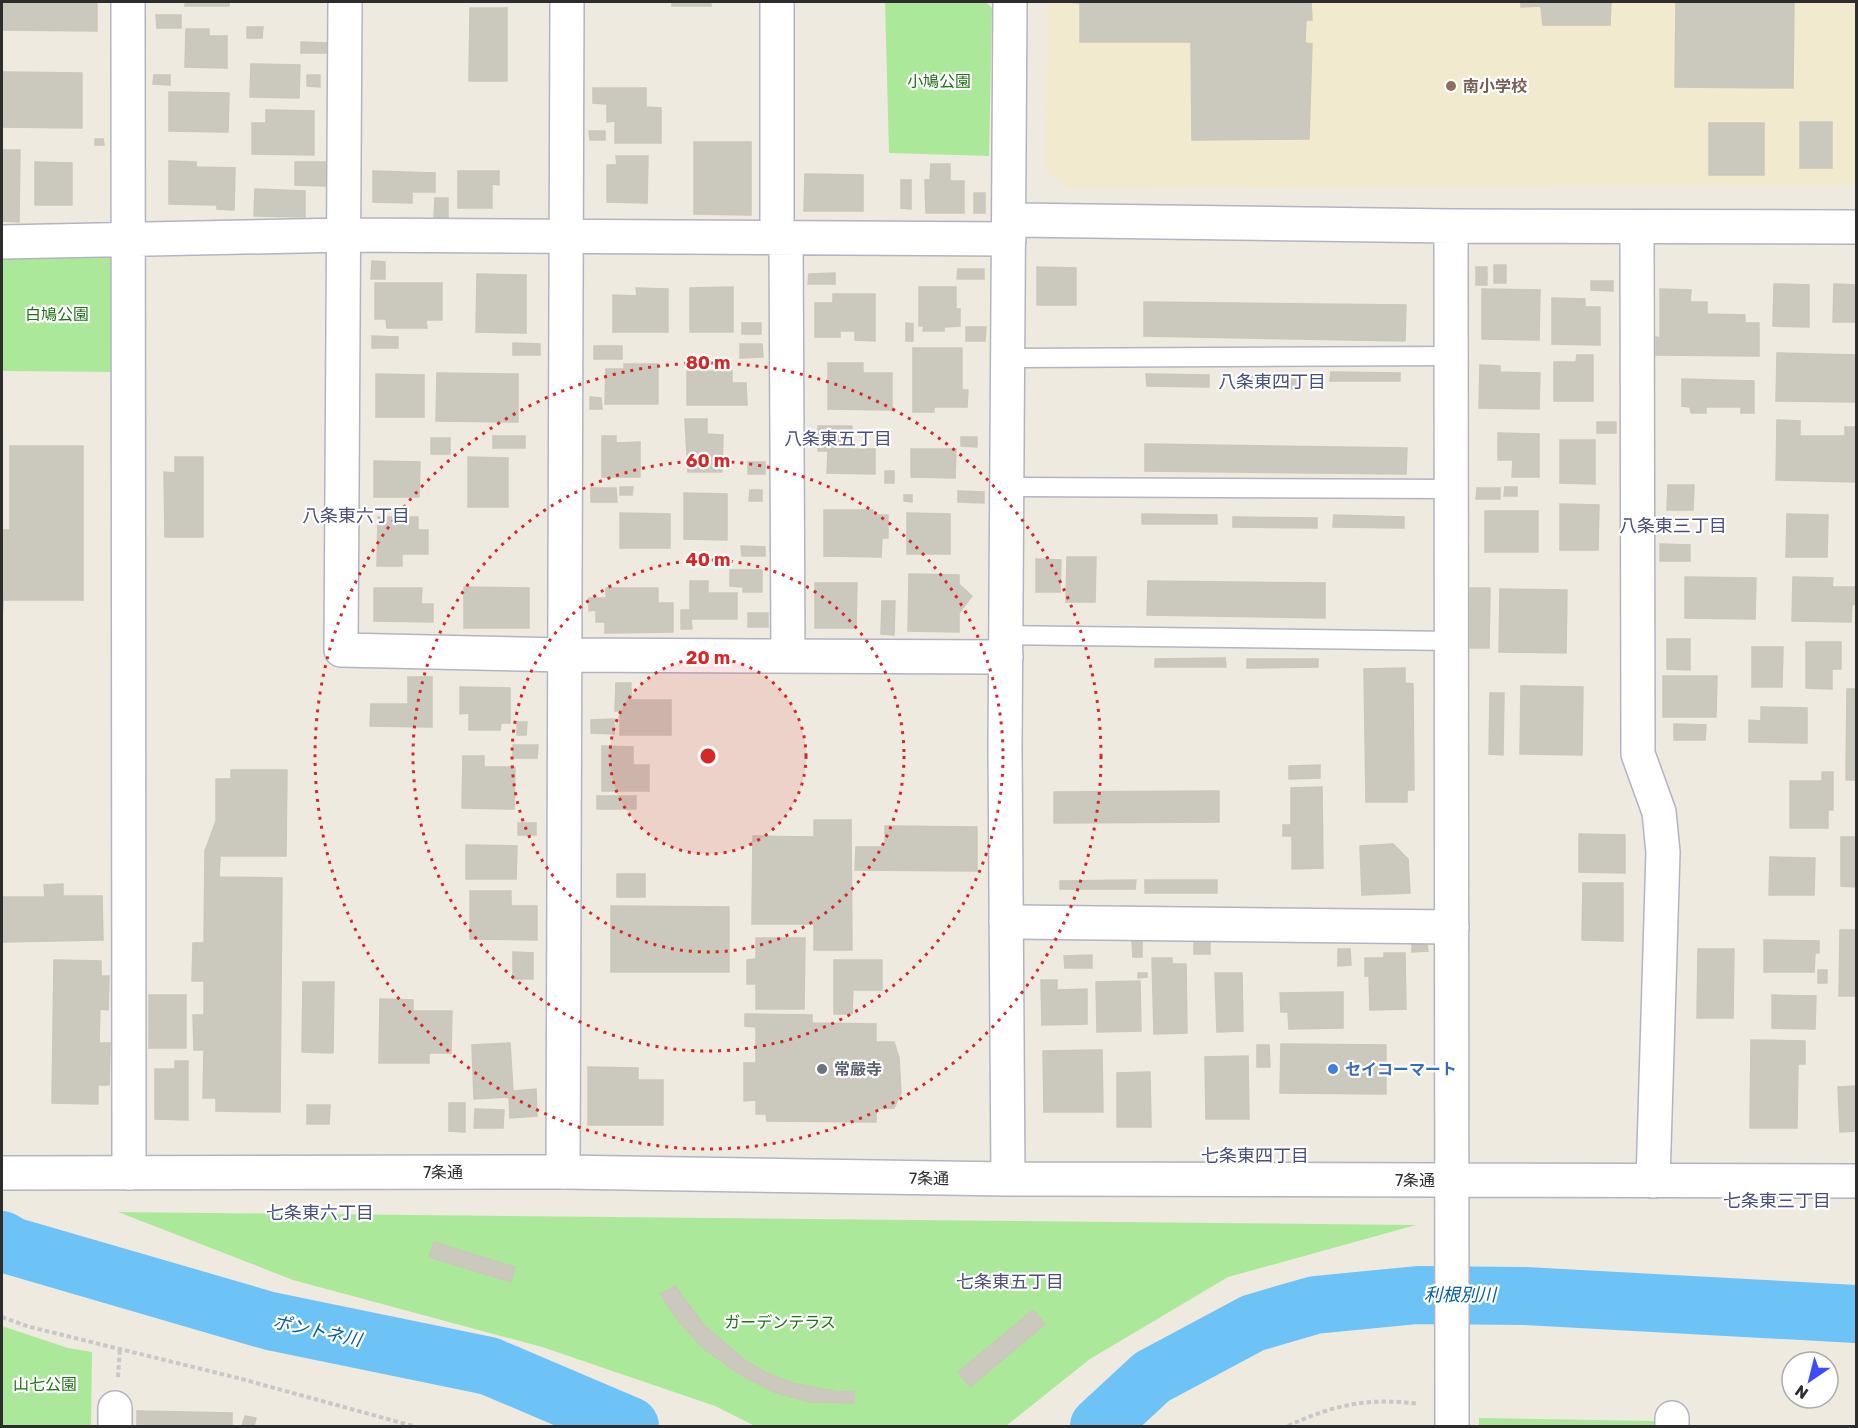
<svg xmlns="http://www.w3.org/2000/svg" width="1858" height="1428" viewBox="0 0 1858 1428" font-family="Rubik,'Noto Sans JP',sans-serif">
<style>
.education{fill:#f1eacf}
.green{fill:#ace89a}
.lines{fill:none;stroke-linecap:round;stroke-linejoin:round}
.river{stroke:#6ec3f6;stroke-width:58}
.building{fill:#cbc8be;stroke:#cbc7b9;stroke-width:1.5}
.service-casing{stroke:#b3b4c1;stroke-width:21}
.minor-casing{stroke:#b3b4c1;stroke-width:36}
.tertiary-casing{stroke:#b3b4c1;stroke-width:36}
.path{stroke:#c8c8c8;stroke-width:4;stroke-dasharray:4.5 3;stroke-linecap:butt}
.service{stroke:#fff;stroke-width:18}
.minor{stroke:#fff;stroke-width:33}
.tertiary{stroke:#fff;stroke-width:33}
.ring{fill:none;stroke:#d62828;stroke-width:3;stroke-dasharray:3 6}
.education-dot{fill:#8d6e63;stroke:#fff;stroke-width:2}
.worship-dot{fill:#6b7280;stroke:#fff;stroke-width:2}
.shop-dot{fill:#3f7fe0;stroke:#fff;stroke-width:2}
.labels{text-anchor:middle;stroke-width:4.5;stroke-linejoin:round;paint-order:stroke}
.park-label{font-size:16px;fill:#207117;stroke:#fff}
.education-label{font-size:16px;font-weight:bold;fill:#785e54;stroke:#fff;text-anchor:start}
.worship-label{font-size:16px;font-weight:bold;fill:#5b616d;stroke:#fff;text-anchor:start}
.shop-label{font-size:16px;font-weight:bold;fill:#366cbe;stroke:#fff;text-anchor:start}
.street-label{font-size:16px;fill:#2d2d2d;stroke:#fff}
.neighbourhood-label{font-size:18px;fill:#4a4e82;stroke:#fff}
.water-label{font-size:18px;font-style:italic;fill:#055fa9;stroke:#fff}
.centre{fill:#d62828;stroke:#fff;stroke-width:3}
.ring-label{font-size:18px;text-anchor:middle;font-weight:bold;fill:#d62828;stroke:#fff;stroke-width:4.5;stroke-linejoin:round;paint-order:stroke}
</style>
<rect width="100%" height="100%" fill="#efeae0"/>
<path class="education" d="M1048 2H1856V185L1069 189 1045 170Z"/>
<path class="green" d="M885 2H986L992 8 989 156 889 153Z
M105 250 114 257 112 372 2 371V255Z
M118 1212 1416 1225 1228 1277 1090 1359 1006 1426H755L715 1406 542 1347 293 1280Z
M2 1326 68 1348 92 1352 91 1426H2Z
M1479 1418 1655 1421V1426H1479Z"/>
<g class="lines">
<path class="river" d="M2 1240 12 1246 270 1321 489 1366 630 1426
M1099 1426 1152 1377 1253 1323 1315 1305 1418 1295 1525 1296 1856 1314"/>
</g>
<path class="building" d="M2 2H97V31L2 30Z
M185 2H229V6H185Z
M672 2H711V6H672Z
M1067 2H1311L1312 20H1306L1305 43 1312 44 1309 139 1192 140 1191 42H1080V3Z
M1521 2H1611L1610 25H1543L1541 6 1521 7Z
M1676 2H1794L1793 88 1675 87Z
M470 8H507V81H469Z
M156 15H181V28H157Z
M247 27H263L262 38H247Z
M186 29H209V36H227V68L185 67Z
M301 42 327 43V53H301Z
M251 64 300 65 299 98 250 97Z
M2 72 82 73V128L2 127Z
M154 75H170V85L153 84Z
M307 75H320V87L307 86Z
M593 88H646V107L661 108V143H615V121L607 122V104L593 103Z
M169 92 229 93 228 132 169 131Z
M266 110 314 111V155L252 154V123H266Z
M1800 122H1832V168H1800Z
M1709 123H1764V175H1709Z
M589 131H605V140H590Z
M95 139H103L104 145H95Z
M694 142H751V215L694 214Z
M2 150H20L19 222 2 221Z
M616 156H648L647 203 607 202V165H617Z
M169 161 196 162V167L235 168 234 210 217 209V205L169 204Z
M35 162 72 163V205H35Z
M295 162H327L326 186 295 185Z
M931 164H950V181H964V213H926L925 180H930Z
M373 171 435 173V192H412V203L373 202Z
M458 171H499V185L492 184V208H458Z
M805 174 863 175V211H804Z
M901 180H911V209L901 208Z
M255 189 305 191V217L254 216Z
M974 193H985V213H974Z
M435 198H448V218L434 217Z
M372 261 385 262V279H371Z
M1494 265H1506V283H1494Z
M1037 267 1076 268V305H1037Z
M1476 267H1487V285H1476Z
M958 269H984V279H957Z
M835 273V284H808L809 274Z
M477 274 526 275V333L476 332Z
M1591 281H1613V291L1591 290Z
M375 283H442V320H426L427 328H387L386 319H375Z
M1774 284 1809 285V327L1773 326Z
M1834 284 1856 285V322H1833Z
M733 287V332H690V288Z
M919 287H956V309H960V326L944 327V331H923L924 326H919Z
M636 288 668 289V332H613V295L637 296Z
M1482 289 1540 290 1539 340 1482 339Z
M1660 289 1691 290 1690 302H1707V314L1745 315V323H1759V356L1656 355V337L1660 338Z
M833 294H875V341L855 340V331H840V337H815V303H833Z
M1552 298 1585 299V307H1600V345L1552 344Z
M1144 302 1406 305 1405 341 1144 336Z
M742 323H761V334H742Z
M906 323 913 324V341H906Z
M966 327H986L985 341H966Z
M372 336 398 337V348H372Z
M513 343 540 344V355H513Z
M740 344H762L763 357 740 358Z
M594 346H622V359H594Z
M913 348H962V390H968L967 407H934V412H913Z
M1777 353 1856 355V402L1776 401Z
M1577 355H1593V401H1554V362H1576Z
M828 363H863V373H892V410L828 409Z
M624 364H658V404H605L606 369H624Z
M1480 365 1500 366V372L1540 373 1539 409 1479 408Z
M687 371H732V383H746L747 405H687Z
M1331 372 1400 373V381H1330Z
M437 373 518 374V422L436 421Z
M376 374 424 375V417H376Z
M1146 374 1209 375V387L1147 386Z
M1238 376 1302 377V389L1238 387Z
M1682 379 1754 381V413H1741V407H1706V413H1691L1690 407 1682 406Z
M590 397 601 398 602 409H590Z
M685 419H707V434L723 435 722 472H688Z
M1777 420 1800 421V436H1845V427H1856V482L1776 480Z
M1597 422H1616V433H1597Z
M818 426H852V449H875V474L827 473 828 451H818Z
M1498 433 1539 434V477H1512L1513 460H1498Z
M493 436H525V448H493Z
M602 436H616V443L640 442V477H602Z
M961 437H977V447L961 446Z
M431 438H450V454H431Z
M1560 440H1595V484L1560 483Z
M1145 444 1407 448 1406 474 1145 471Z
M10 446H83V600H3L2 626V530H10Z
M911 449H956L955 478 911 477Z
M175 457H203V537H165L164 472 175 473Z
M468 457 508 458V507H468Z
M374 461 420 462 419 497H374Z
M748 462H765V474H748Z
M885 471H894V483H885Z
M1668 485H1694L1693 510H1667Z
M620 487H633L632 495H620Z
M1505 487H1517V496H1504Z
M591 488H616L617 502H591Z
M1477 488H1500V499H1476Z
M750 490H762V501H749Z
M958 491 984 492V503L958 502Z
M684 493 727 494V540L684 539Z
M904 495H912V502L904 501Z
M1560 504 1599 505 1598 550H1560Z
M824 510H873L872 515H888V538H882L881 557 824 556Z
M1485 511H1538V552H1485Z
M620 513 670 514V548H620Z
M907 513 950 514V554H907Z
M1142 514 1217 515V524H1142Z
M1787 514 1828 515 1827 557H1786Z
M1334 515 1404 517V528L1333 527Z
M378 517H418V530H428V554H402V566H377Z
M1233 517 1317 518V528L1233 527Z
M1660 544 1690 545V561H1660Z
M741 546 765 547V556H742Z
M1067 557H1096L1095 602H1066Z
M1036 559 1061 560 1060 592H1036Z
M730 570H762V592H743V587L730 586Z
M909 574 959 575V584L972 596 959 613V632L908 631Z
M1685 577 1756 578 1755 619 1685 618Z
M1793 577 1833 578 1832 587H1856V604L1852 605 1851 622 1792 621Z
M690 581H708V593H737V619H691L692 629H681V610H690Z
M1148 581 1325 583V618L1147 615Z
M815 583H857L856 628H815Z
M464 587 529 588V628H464Z
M374 588H422L421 604H433V622L374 621Z
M606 588H658V603H673V632L605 633V622H596V610L589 611V598H606Z
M1470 588H1490L1489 648H1470Z
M1500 589 1567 590 1566 653 1499 652Z
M882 601H895L894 635 881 634Z
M748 613H768V627H748Z
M1667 639H1690V670L1667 669Z
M1806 642H1841V669H1832V689L1806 688Z
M1752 647H1783L1782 687H1752Z
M1225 658 1226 667H1155V659Z
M1247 659H1318V667L1247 668Z
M1405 668V683L1413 684 1414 790H1407V802H1366L1364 669Z
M1663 676H1717L1716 717H1663Z
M408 677H432V727L370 726 371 704H408Z
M616 683H631V700H671V735H620V711H615Z
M1521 686 1583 687 1582 755 1520 754Z
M460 687 510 688V723H501L500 730H469V713L460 714Z
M1847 689H1856V780H1846Z
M1490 693H1504L1503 755 1489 754Z
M1761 707 1807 708V743L1749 742V720L1761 721Z
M614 719V734L591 733V720Z
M517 722H527L526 735H517Z
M1674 724 1706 725 1705 740H1674Z
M513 745H538L537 758H513Z
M602 746 633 747V765H649V791H602Z
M463 756H484V767H515L514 809 462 808Z
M1320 765V778L1289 779V766Z
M231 770H287L286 856H220L219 877 282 878 280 1112 216 1111V1098H203L204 1050H194L193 1015H204V981H192L193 943H204L205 851 216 821V779H231Z
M1822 772H1833V810H1828V828H1790V781H1822Z
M1322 787 1323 868 1292 869V836H1283V825H1291V788Z
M1219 791V822L1054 823V792Z
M597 796H636V809H597Z
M814 820H851L852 950H814V924H752L753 836 814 837Z
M518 823H536V835H518Z
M885 826 977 827V871L855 870 856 847H885Z
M1579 834 1625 835V873L1579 872Z
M1841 837H1856V887L1841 886Z
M1393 844 1408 859 1410 893 1362 895 1360 846Z
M466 845 517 846 516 879H466Z
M1770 857 1815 858 1814 895H1769Z
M617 874H645V897H617Z
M1136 880 1135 889H1060V881Z
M1145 880H1217V893H1145Z
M1583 883H1623V941L1582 940Z
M63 884V896H102L103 940 2 942V897H45L44 885Z
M470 891H511V906H537V940L470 939Z
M611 906 729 907V972H611Z
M1840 930H1856V996H1839Z
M756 938H805L804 1009H756V984H747V960L756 959Z
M1132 940H1142V957H1133Z
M1194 940H1210V954H1194Z
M1764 940 1819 941V953H1815L1814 972H1764Z
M1412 944H1427L1428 951 1412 952Z
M1338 949H1350L1351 965 1338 966Z
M1698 949H1734L1733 1018H1697Z
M513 952 533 953V979H513Z
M1384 953H1405L1406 1009 1370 1010 1369 976H1365V958H1384Z
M1092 955V968H1065L1064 956Z
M1152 958H1172V964H1186L1187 1033 1154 1034Z
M54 960 101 961V976H109L108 1010 100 1009 99 1043H110L109 1085H98V1104L52 1103Z
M834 960H882V990H853L852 1014H834Z
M1818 970H1827V983H1818Z
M1138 973H1147V977L1138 978Z
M1215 973H1242L1243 1031 1217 1032Z
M1041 980H1057V990L1087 989V1024L1042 1025Z
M1140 981 1141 1031 1097 1032 1096 982Z
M303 982H334L333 1053 302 1052Z
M1343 992V1028L1289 1029 1288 1012H1281L1280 993Z
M149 995H186V1048H149Z
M1772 995 1816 996 1815 1029 1772 1028Z
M380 999 413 1000V1011H452L451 1053H429V1063H379Z
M745 1014 812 1015V1023L876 1024V1042H894L899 1058 901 1093 894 1108 876 1109V1122L767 1121 766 1114H756V1100L744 1101V1063H756V1027L745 1026Z
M1751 1040 1805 1041V1064H1798L1797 1128H1750Z
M510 1043 513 1091 536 1089 537 1116 510 1118 509 1097 474 1099 472 1045Z
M1281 1044 1386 1045V1094L1280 1093Z
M1257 1045H1269L1270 1067H1257Z
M1102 1050 1103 1112H1044L1043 1051Z
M1248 1056 1249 1119H1206L1205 1057Z
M175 1061H188V1120L155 1119V1069H175Z
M588 1067 638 1068V1080H663V1125H588Z
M1150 1072 1151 1127H1117V1073Z
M1856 1086V1131L1840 1132 1838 1087Z
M449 1103H465V1132L449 1131Z
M307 1105H330L329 1124H307Z
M475 1109 504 1110 503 1128H474Z
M434 1242 515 1267 511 1282 429 1257Z
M675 1286 704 1325 746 1361 767 1373 792 1383 839 1392 854 1391V1403L809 1402 774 1392 739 1374 704 1349 680 1323 660 1294Z
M1033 1310 1045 1324 970 1387 958 1372Z
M137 1411 232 1413V1426H137Z
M245 1416 256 1418 254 1426H242Z"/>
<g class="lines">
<defs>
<path id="service" d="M1009 358 1451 356
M1008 487 1451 489
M1006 635 1451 641"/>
<path id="minor" d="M128 2 129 1173
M345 2 341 650 563 655 1006 657
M1637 227 1638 754 1659 812 1663 852 1653 1181
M777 236V2
M786 237 788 655
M2 242 346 235 1009 239
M1006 922 1452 927
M563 1172 567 2
M115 1426V1408
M1672 1426V1418"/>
<path id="tertiary" d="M1010 220 1451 226 1856 227
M1451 226 1452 1426
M2 1173 563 1172 1008 1179 1856 1181
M1008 1179 1005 747 1010 2"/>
</defs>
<use href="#service" class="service-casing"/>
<use href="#minor" class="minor-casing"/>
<use href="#tertiary" class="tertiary-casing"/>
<path class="path" d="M2 1317 30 1327 238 1378 413 1426
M118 1377 120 1348
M1288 1426C1332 1405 1370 1397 1419 1404"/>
<use href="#service" class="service"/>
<use href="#minor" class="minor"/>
<use href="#tertiary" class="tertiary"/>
</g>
<circle cx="708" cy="756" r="98" fill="#d62828" fill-opacity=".12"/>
<g class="ring">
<circle cx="708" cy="756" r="98"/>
<circle cx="708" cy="756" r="196"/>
<circle cx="708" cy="756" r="295"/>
<circle cx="708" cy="756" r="393"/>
</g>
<circle class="education-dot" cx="1451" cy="86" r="6"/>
<circle class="worship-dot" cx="822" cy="1069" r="6"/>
<circle class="shop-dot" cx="1333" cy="1069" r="6"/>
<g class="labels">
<g class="park-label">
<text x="939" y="87">小鳩公園</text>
<text x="57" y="320">白鳩公園</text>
<text x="780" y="1328">ガーデンテラス</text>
<text x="45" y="1390">山七公園</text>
</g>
<g class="education-label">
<text x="1463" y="92">南小学校</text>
</g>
<g class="worship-label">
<text x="834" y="1075">常嚴寺</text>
</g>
<g class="shop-label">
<text x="1345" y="1075">セイコーマート</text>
</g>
<g class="street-label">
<text x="443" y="1178">7条通</text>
<text transform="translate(929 1178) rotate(1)" y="6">7条通</text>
<text x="1415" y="1186">7条通</text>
</g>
<g class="neighbourhood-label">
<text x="1272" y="388">八条東四丁目</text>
<text x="838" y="445">八条東五丁目</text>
<text x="356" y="522">八条東六丁目</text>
<text x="1673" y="532">八条東三丁目</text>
<text x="1255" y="1162">七条東四丁目</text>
<text x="1777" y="1207">七条東三丁目</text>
<text x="320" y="1219">七条東六丁目</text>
<text x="1010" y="1288">七条東五丁目</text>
</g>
<g class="water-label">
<text x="1460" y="1301">利根別川</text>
<text transform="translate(317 1331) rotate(12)" y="6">ポントネ川</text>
</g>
</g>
<circle cx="708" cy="756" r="9" class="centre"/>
<g class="ring-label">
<text x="708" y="369">80 m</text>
<text x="708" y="467">60 m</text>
<text x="708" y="566">40 m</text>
<text x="708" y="664">20 m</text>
</g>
<rect width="1858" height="1428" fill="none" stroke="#2d2d2d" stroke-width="6"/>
<g transform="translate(1810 1380) rotate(215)"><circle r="28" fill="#ffffff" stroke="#ababab" stroke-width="1.5"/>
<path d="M0-4.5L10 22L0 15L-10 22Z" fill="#3d4cff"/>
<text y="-9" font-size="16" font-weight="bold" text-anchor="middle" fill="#2d2d2d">N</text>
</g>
</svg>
